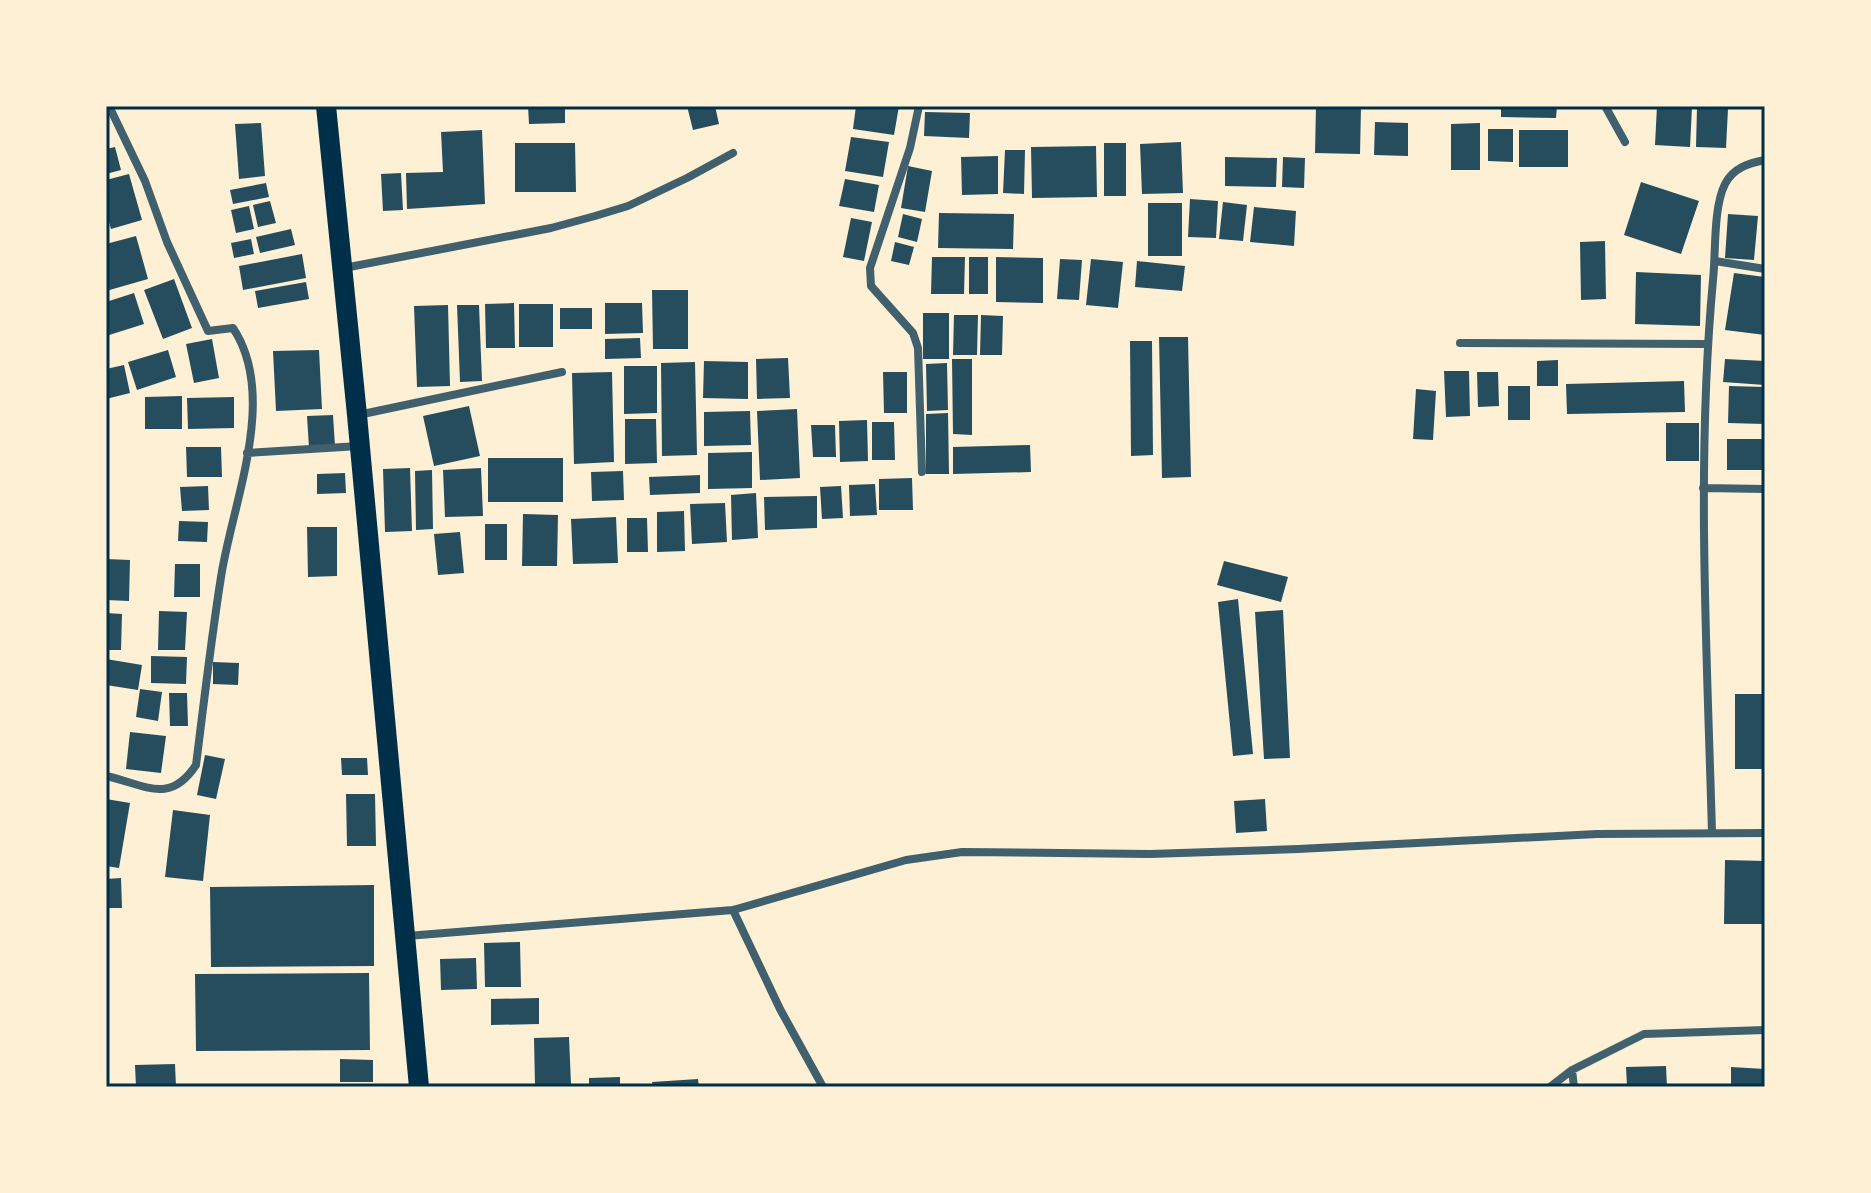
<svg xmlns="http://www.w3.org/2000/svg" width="1871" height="1193" viewBox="0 0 1871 1193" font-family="Signika,sans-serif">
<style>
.building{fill:#264d5e}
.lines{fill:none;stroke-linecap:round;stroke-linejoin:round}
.minor{stroke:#3f606c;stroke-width:8}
.primary{stroke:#003049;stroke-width:20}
.neatline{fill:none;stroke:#003049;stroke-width:3}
</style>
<rect width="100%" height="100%" fill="#fdf0d5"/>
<path class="building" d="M528 106H565V123L529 124Z
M687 106H715L719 124 693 130Z
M856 106H899L894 135 853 129Z
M1316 106H1361L1360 154 1315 153Z
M1501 106H1557L1556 118 1501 117Z
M1657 106 1692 107 1690 147 1655 145Z
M1697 107 1728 109 1726 148 1696 147Z
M925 112 970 113 969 138 924 136Z
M1375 122 1408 123V156L1374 155Z
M261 123 265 176 239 179 235 124Z
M1480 123V170H1451V124Z
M1488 129H1513V162L1488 161Z
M482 130 485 204 407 209 406 173 443 172 441 132Z
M1519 130H1568V167H1519Z
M851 137 889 142 883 177 845 171Z
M1181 142 1183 193 1142 194 1140 144Z
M515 143H575L576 192H515Z
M1104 143H1126V196H1104Z
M1096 146 1097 197 1032 198 1031 147Z
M115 147 121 170 106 174V149Z
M1005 150H1025L1024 194 1003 193Z
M998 156V194L962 195 961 157Z
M1225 157 1277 158 1276 187 1225 186Z
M1283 157 1305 158 1304 188 1282 187Z
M908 166 932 171 925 212 901 208Z
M401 173 403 210 383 211 381 174Z
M129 174 142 220 111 229 106 212V180Z
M845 179 879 185 874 212 839 206Z
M1641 182 1699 201 1681 254 1624 235Z
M266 183 269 197 233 204 230 190Z
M1190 199 1218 201 1216 238 1188 237Z
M270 201 276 223 258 227 253 205Z
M1223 202 1247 205 1243 241 1219 239Z
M1148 203H1182V256H1148Z
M249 206 254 229 236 233 231 210Z
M1254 207 1296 211 1294 246 1250 242Z
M939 213 1014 214 1013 249 938 248Z
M903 214 922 219 917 242 898 237Z
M1728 214 1758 216 1754 260 1725 258Z
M851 218 872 222 864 261 843 257Z
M291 229 295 245 260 253 256 237Z
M136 236 148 279 106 291V244Z
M251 239 254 254 234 258 231 243Z
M1605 241 1606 299 1581 300 1580 242Z
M895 242 914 247 909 265 891 261Z
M302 254 306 278 243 290 239 266Z
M932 257H965L964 294H931Z
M969 257H988V294H969Z
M996 257 1043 258V303L996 302Z
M1060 259 1082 260 1079 300 1057 299Z
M1091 259 1123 262 1118 308 1086 305Z
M1137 261 1185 266 1182 291 1135 287Z
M1636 272 1701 275 1700 326 1635 324Z
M1734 273 1765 277V335L1725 330Z
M174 279 192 328 163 339 144 290Z
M306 282 309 299 258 308 255 291Z
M652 290H688V349H653Z
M134 293 144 324 106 336V302Z
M514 303 515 348H486L485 304Z
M605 303H642L643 333 605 334Z
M519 304H553V347H519Z
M448 305 450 386 417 387 414 306Z
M457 305H479L482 381 460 382Z
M560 308H592V329H560Z
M923 313H949V359H923Z
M954 315H978L977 355H953Z
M981 315 1003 316 1002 355H980Z
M1159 337H1188L1191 477 1162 478Z
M640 338 641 358 605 359V339Z
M212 339 219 378 194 383 186 344Z
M1130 341H1152L1153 455 1131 456Z
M168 350 176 377 137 390 128 362Z
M319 350 322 409 276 411 273 351Z
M788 358 790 398 757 399 756 359Z
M952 359H972V435L953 434Z
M1725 359 1765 361V385L1723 382Z
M1558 360V386H1537V361Z
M704 361 748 362V399L703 398Z
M695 362 697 455 662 456 661 363Z
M947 363 948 410 927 411 926 364Z
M124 365 130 393 106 399V369Z
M624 366H657V413L624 414Z
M1444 371H1469L1470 416 1446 417Z
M612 372 614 462 574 464 572 373Z
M883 372H907V413H884Z
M1477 372H1498L1499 406 1478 407Z
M1684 381 1685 412 1567 414 1566 384Z
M1508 386H1530V420H1508Z
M1729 386 1765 387 1764 424 1728 423Z
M1416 389 1436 391 1433 440 1413 439Z
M182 396V429H145V397Z
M234 397V428L188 429 187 398Z
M469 406 480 456 434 466 423 416Z
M797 409 800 478 760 480 757 411Z
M750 411 751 445 704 446V412Z
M948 413 949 474H926V414Z
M333 415 335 446 309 448 307 416Z
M625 419H656L657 463 625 464Z
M867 420 868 461 840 462 839 421Z
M872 422H894L895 460H872Z
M1666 423H1699V461H1666Z
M811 425H835L836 457H813Z
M1727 439H1764V470H1727Z
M1030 445 1031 472 953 474V447Z
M186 447H221L222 477H187Z
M752 452V488L708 489V453Z
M488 458H563V502H488Z
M410 468 412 531 385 532 383 469Z
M481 468 483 516 445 517 443 470Z
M432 470 433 529 416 530 415 471Z
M623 471 624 500 592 501 591 472Z
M345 473 346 493 317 494V474Z
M700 475V493L650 495 649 477Z
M912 478 913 510H879V479Z
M875 484 877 515 850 516 849 485Z
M208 486 209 510 182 511 180 487Z
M841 486 843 518 822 519 820 487Z
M756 493 758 538 732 540 731 495Z
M817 496V528L765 530 764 497Z
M725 503 727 542 692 544 690 504Z
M684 511 685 551 657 552V512Z
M523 514 558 515 557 566H522Z
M616 517 618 563 573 564 571 519Z
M627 518H647L648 552H627Z
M179 521 208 522 207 542 178 541Z
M485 524H507V560H485Z
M307 527H337V576L308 577Z
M460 532 464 573 438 575 434 534Z
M106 559 130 560 129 601 106 600Z
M1224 561 1288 577 1281 602 1217 585Z
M175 564H200V597H174Z
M1238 599 1253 754 1233 756 1218 602Z
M1283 610 1290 758 1264 759 1255 612Z
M159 611 187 612 185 650H158Z
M106 613 122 614 121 650H106Z
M151 656 187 657 186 684 151 683Z
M106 659 142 665 138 690 106 685Z
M213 662 239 663 238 685 213 684Z
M140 689 162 692 158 721 136 717Z
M169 693H187L188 726H170Z
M1735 694H1765V769H1735Z
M130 732 166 736 161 773 126 769Z
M205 755 225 759 216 799 197 795Z
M341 758H367L368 775H342Z
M346 794H375L376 846H347Z
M106 799 130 803 119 868 106 866Z
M1265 799 1267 831 1236 833 1234 801Z
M173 810 210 815 203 881 165 877Z
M1725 860 1765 861V924H1724Z
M121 878 122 908H106V879Z
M374 885V966L211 967 210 887Z
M520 942 521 987H485L484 943Z
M476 958 477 989 441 990 440 959Z
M369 973 370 1050 196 1051 195 974Z
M539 998V1024L491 1025V999Z
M569 1037 571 1084 535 1085 534 1038Z
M340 1059 373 1060V1082H340Z
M175 1064 176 1087H136L135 1065Z
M1666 1066 1667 1087H1627L1626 1067Z
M1731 1067 1765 1069V1087H1731Z
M620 1077V1087H589V1078Z
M698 1079 699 1087H653L652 1082Z"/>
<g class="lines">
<path class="minor" d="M919 106 910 148 870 268 871 286 913 333 918 348 922 472
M1605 106 1625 142
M1715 261 1765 269
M344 268 551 228 595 216 628 206 687 178 733 153
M1460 343 1707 344
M358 415 562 372
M247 453 359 446
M1703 488 1765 489
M106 776C144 784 169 806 196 765 204 702 211 640 221 577 232 504 279 397 233 328L208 331 167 242 145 181 109 106
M1712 833C1707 649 1696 464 1713 280 1716 253 1713 208 1725 184 1733 168 1749 163 1765 160
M733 910 780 1009 823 1087
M407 936 733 910 906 860 962 852 1150 854 1298 849 1597 834 1765 833
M1572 1070 1574 1087
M1550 1087 1572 1070 1644 1034 1765 1030"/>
<path class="primary" d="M326 106 357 415 419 1087"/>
</g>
<rect width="1871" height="1193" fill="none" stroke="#fdf0d5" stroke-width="216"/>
<rect x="108" y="108" width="1655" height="977" class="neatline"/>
</svg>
